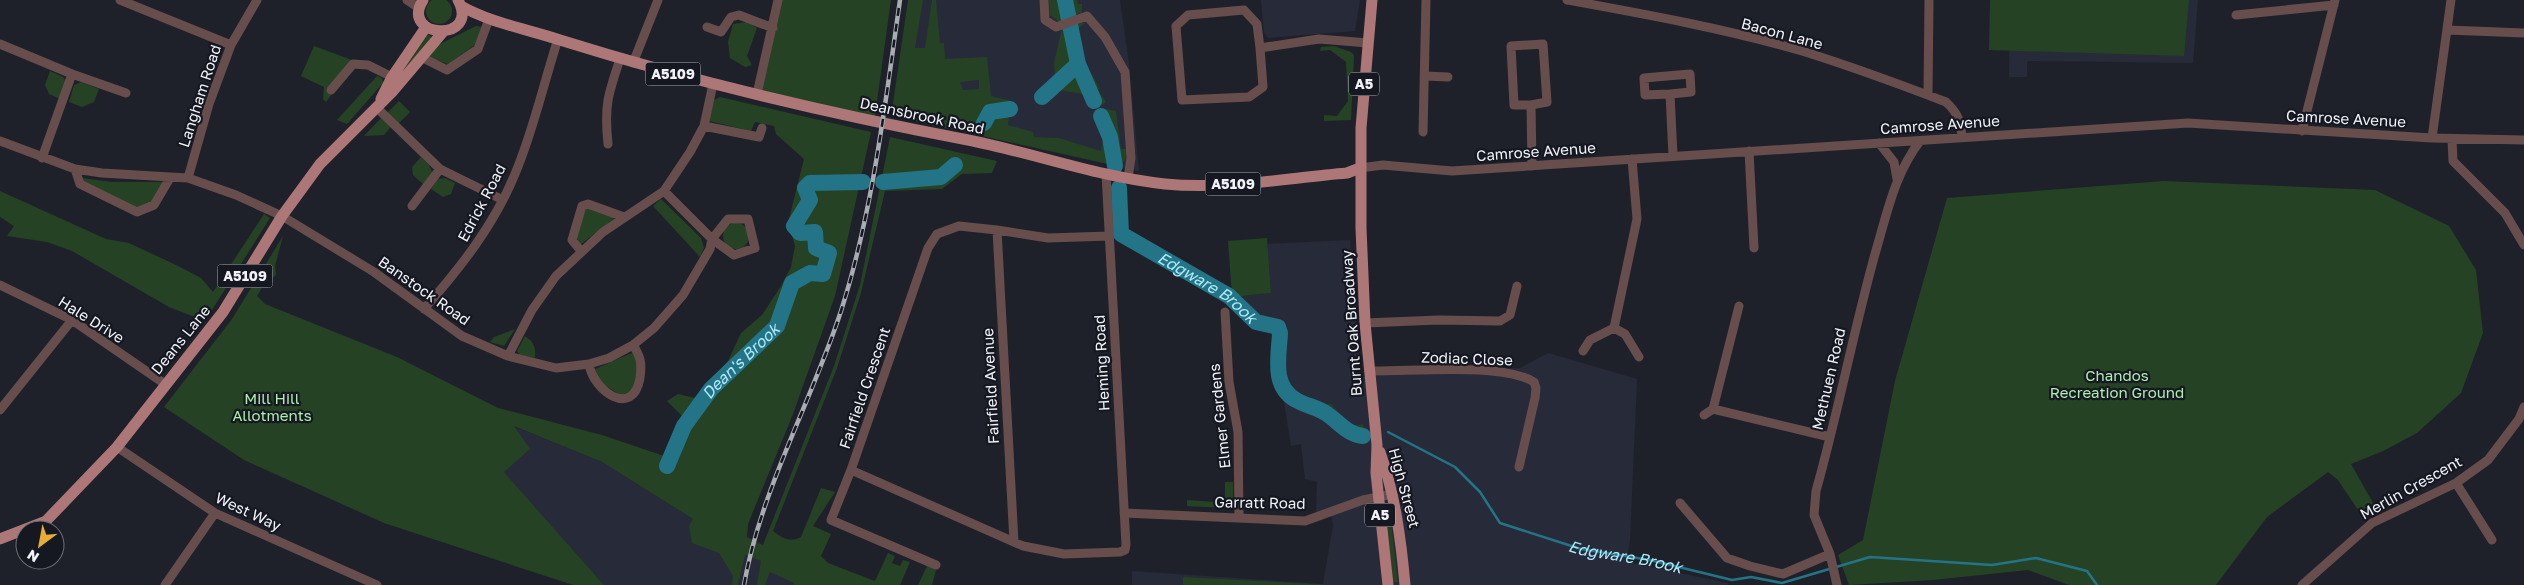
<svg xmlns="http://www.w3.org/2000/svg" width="2524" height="585" viewBox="0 0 2524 585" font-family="'Golos Text',sans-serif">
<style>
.built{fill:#272a39}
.green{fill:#254225;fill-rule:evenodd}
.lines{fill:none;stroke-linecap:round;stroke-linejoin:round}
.stream{stroke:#237486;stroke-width:2.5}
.river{stroke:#237486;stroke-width:16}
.minor{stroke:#684d4d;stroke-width:9}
.major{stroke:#ad7778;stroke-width:11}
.rail-casing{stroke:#aaacb3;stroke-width:4.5}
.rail{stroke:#161821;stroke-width:2.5;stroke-dasharray:8;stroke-linecap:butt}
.labels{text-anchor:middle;stroke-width:4.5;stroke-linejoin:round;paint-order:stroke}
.shield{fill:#161821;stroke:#afb1b8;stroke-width:1}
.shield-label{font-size:14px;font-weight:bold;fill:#f0f2f8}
.street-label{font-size:15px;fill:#f0f2f8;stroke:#161821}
.park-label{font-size:15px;fill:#adeead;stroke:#161821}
.water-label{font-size:16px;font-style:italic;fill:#aceafa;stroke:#161821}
</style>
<rect width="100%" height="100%" fill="#1f212a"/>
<path class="built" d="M911 0H1120L1129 64 1139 171 893 116Z
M1261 0H1360L1355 31 1268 38 1264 33Z
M2010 0H2198L2193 63 2027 61V77H2009Z
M1350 240 1360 377 1520 368 1548 353 1637 379 1630 540 1626 562 1728 583 1727 585H1132V571L1323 584 1333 525 1330 510 1316 515 1317 482 1305 479 1301 444 1291 446 1284 402V329L1278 323 1258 317 1233 297 1271 293 1267 244Z
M513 426 602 462 701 524 836 585H604L494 461Z"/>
<path class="green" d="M426 11a13 13 0 1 1 26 0a13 13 0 1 1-26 0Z
M778 0H891L874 123 757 94Z
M908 0H923L915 48H925L932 0H936L940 43H944L945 59 987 57 991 96 1011 101 1008 125 1033 132 1034 137 1059 138 1101 151 1104 131 1097 118 1106 109 1116 111 1121 149H1127L1125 161 1117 166 893 116 892 110ZM979 80V89L963 90 960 82Z
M1049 0H1077L1078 4H1082V12L1059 22 1050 15Z
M1990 0H2189L2184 56 1989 50Z
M747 22 757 28 747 56 752 65 745 67 730 58 728 42 733 24Z
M1086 22 1078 29 1083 47 1079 51 1100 89 1098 90 1106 102 1101 106C1091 105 1087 102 1082 94L1059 90 1040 101 1039 97 1045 88 1055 80 1054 63 1062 28Z
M476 26 483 27 475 45 448 64 428 57 438 45Z
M427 33 432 37 392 89 421 40Z
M314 46 352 60 326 89 332 94 326 102 323 99 324 87 301 76Z
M1334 46 1351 52 1354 55 1351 120 1324 121V115L1337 116 1348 101 1346 62 1330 50 1320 51 1321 47Z
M50 71 63 77 66 82 60 99 49 94 45 85Z
M377 76 382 78 383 83 347 124 337 120Z
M81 82 99 89 94 102 82 107 69 102 74 85Z
M720 97 871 132 835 296 793 414 748 524 747 537 763 545 834 366 860 285 890 137 997 161 992 173 962 174 942 189 885 191 861 293 837 368 773 531C782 538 790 543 801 537L821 488 835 492 813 526 831 534 821 556 828 563 875 581 888 553 895 556 892 563 900 566 903 560 910 562 900 585H794V583L770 572 765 585H757L761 561 745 555 738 585H732L733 576 719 553 692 543 689 526 693 519 602 462 514 426 530 449 504 472 604 585H573L384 523 244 460 164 407 232 319 283 236 275 266 276 275 263 286 257 296 265 304 397 357 498 408 602 435 664 456 686 420 667 401 678 394 695 398 728 361 741 333 762 315 781 286 791 267 795 246 788 223 804 159 776 134 774 126 755 122 751 131 709 121 714 100Z
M399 101 410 112 398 124 387 113Z
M381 118 391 127 384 135 364 136Z
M421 157 429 165 433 174 424 185 413 175 412 167Z
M82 178 112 182H163L152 202 137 209 85 184Z
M445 178 455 183 451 194 443 197 431 189 437 179Z
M2164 181 2375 190 2449 226 2476 270 2483 333 2461 393 2417 433 2383 451 2351 464 2377 510 2364 519 2338 480 2328 472 2267 517 2216 585H2069L2028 570 1933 580 1849 585 1838 555 1863 540 1895 381 1947 198Z
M0 191 106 239 129 243 176 265 201 278 213 292 264 214 270 218 205 321 169 307 72 251 47 242 7 236 14 226 0 217Z
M661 199 701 238 704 248 700 257 653 206Z
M588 207 617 216 580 245 576 235 584 210Z
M723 236a13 13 0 1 1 26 0a13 13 0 1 1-26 0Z
M1117 232 1232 296 1228 241 1267 238 1271 293 1233 297 1258 317 1278 323 1284 329 1287 384C1303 399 1308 404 1331 404L1340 414V421L1349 427 1363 424 1366 440 1355 439 1314 412 1298 406 1279 389 1276 329 1258 327 1206 285 1172 271 1117 236Z
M515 329 504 346 490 342 494 337Z
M525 336C534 342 536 348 535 358L520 355 517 351Z
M634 352 640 366 632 394 622 396 599 382 593 370Z
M1225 482H1233V508H1229L1230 501H1225Z
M1187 500 1216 502V504L1226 505V508L1187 506Z
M1385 505H1389L1398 582H1393Z
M927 566 936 570 932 585H918Z
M1183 577 1331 585H1183Z"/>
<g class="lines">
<path class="stream" id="s1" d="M1388 432 1455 467 1480 492 1500 523 1581 549 1650 560 1732 580 1751 577 1782 583 1870 557 1992 565 2036 558 2087 571 2097 585"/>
<g class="river">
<path d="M1065 0 1078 64 1094 101"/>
<path d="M1042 97 1078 64"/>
<path d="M1101 116 1110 137 1115 166"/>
<path d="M984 123 990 112 1010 109"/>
<path d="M883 182 941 177 955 165"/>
<path id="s2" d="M1119 188 1121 234 1229 296 1256 322 1278 327 1280 333C1279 356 1271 386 1296 400 1306 406 1317 407 1327 414 1340 423 1347 434 1363 436"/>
<path id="s3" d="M667 466 684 426 711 389 777 326 792 283 810 273 823 274 829 253 816 248 815 232 800 233 794 226 810 200 805 188 810 183 863 182"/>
</g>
<path class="minor" d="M120 0 231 45
M407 0 419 8
M1044 0 1045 20 1056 27 1087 16 1105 37 1125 72 1131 158 1128 178
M1567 0C1644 14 1727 29 1802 51 1850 66 1899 84 1946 102 1958 113 1961 122 1962 138
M2236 15 2334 5
M707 27 721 32 731 17 739 15 773 28
M2447 30 2524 33
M0 44 72 74 42 158
M1260 48 1257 24 1244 10 1188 15 1176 26 1182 100 1249 97 1263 87 1260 48 1319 39 1368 43
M423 58 447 70 478 49 489 19
M633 63 658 0
M72 74 126 93
M1425 76 1448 77
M331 90 353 64 368 65 392 77
M757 94 778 0
M1670 94 1645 95 1644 78 1690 74 1691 92 1670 94 1673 156
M1928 95 1929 0
M1531 105H1514L1511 46 1543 44 1547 102 1531 105 1532 166
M376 107 440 169 503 200
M704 126 759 137 762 128
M2302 131 2335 0
M1423 132 1426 0
M2432 138 2451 0
M2452 139 2453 161 2505 213 2524 245
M0 141 75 169 102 173 188 178 236 195 282 216 374 272 462 336 508 356 556 368 589 364 609 358 633 345 654 328 683 295 710 249 712 239 664 191
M1879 143 1894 162 1897 179
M608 144C604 105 608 95 620 59
M1749 151 1754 248
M1360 168 1383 165 1452 171 2188 123 2432 138 2524 140
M75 169 80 184 137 212 154 205 170 178
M1106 174 1126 545 1125 550 1120 552 1064 554 1023 546 851 470 928 248 937 234 959 226 997 230 1048 238 1109 236
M188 178 209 104 231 45 257 0
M412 206 440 169
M728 219H748L755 248 734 255 712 239Z
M997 230 1014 542
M581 251 572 240 582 206 588 204 624 217
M0 285 72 320 165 384
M1739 306 1713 409 1830 437
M424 309C461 267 494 225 515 174 533 132 544 82 558 39
M1225 312 1229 382 1238 432 1239 517
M1365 323 1439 320 1500 321 1510 315 1517 286
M1614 328 1637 219 1632 159
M1614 328 1625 334 1639 357
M1583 351 1590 340 1614 328
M508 356 532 310 556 276 603 232 664 191 690 152 704 126 713 84
M589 364C593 391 633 419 640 378 642 364 641 357 633 345
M1370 371C1410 372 1502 362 1534 382L1536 388 1535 398 1519 467
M0 410 72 320
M1704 415 1713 409
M117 447 215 513 377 585
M851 470 831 520 936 565
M2456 483 2492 540
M1680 503 1727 558 1750 566 1783 574 1830 554
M1124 513 1305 521 1363 500 1393 494
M165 585 215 513
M1837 585 1830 554 1814 515 1816 491C1838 413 1853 333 1875 254 1887 214 1894 175 1920 141
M2302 585 2372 523 2456 483 2488 460 2519 419 2524 407"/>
<path class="major" d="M423 0C399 39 481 43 458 0
M1372 0 1361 128V228L1365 323 1377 445 1376 473 1388 585
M461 6C491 23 527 29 560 40 694 82 831 114 968 140 1034 153 1098 177 1165 184 1225 190 1287 178 1347 173L1360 168
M381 99 392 77 426 27
M1380 452C1395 495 1401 539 1405 585
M0 539 46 521 117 447 223 312 282 216 320 164 393 91 443 32"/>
<defs>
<path id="rail" d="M744 585C761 489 811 403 841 311 873 211 885 104 900 0"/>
</defs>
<use href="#rail" class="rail-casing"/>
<use href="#rail" class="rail"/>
</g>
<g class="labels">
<g class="shield">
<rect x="645.5" y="62.5" width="55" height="23" rx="4"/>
<rect x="1349" y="72.5" width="30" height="23" rx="4"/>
<rect x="1205.5" y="172.5" width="55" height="23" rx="4"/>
<rect x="217.5" y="264.5" width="55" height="23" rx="4"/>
<rect x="1365" y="503.5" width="30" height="23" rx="4"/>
</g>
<g class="shield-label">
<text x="673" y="79">A5109</text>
<text x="1364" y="89">A5</text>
<text x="1233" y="189">A5109</text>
<text x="245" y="281">A5109</text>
<text x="1380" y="520">A5</text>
</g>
<g class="street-label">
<text transform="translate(1782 34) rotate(15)" y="5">Bacon Lane</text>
<text transform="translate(200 96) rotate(-72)" y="5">Langham Road</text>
<text transform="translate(922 116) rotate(12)" y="5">Deansbrook Road</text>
<text transform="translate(2346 119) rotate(3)" y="5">Camrose Avenue</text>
<text transform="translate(1940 125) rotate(-4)" y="5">Camrose Avenue</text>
<text transform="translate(1536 152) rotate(-4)" y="5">Camrose Avenue</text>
<text transform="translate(482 203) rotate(-62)" y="5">Edrick Road</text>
<text transform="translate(424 291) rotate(35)" y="5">Banstock Road</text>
<text transform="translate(91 320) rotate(32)" y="5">Hale Drive</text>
<text transform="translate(1352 323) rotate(-94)" y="5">Burnt Oak Broadway</text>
<text transform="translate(181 340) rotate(-51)" y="5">Deans Lane</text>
<text transform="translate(1467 359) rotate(2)" y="5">Zodiac Close</text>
<text transform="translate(1102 363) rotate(-93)" y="5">Heming Road</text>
<text transform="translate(1829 379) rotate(-77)" y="5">Methuen Road</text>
<text transform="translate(991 386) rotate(-93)" y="5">Fairfield Avenue</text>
<text transform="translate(865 388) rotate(-71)" y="5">Fairfield Crescent</text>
<text transform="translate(1220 416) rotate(-96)" y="5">Elmer Gardens</text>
<text transform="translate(1404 488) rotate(75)" y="5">High Street</text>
<text transform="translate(2411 488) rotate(-29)" y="5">Merlin Crescent</text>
<text transform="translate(1260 503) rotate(1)" y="5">Garratt Road</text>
<text transform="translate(248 512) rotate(25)" y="5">West Way</text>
</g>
<g class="park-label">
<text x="2117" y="381">Chandos<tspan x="2117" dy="17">Recreation Ground</tspan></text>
<text x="272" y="404">Mill Hill<tspan x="272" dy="17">Allotments</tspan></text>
</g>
<g class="water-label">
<text dy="6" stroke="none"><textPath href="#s2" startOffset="148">Edgware Brook</textPath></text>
<text dy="6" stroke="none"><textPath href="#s3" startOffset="130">Dean's Brook</textPath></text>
<text dy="6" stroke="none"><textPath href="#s1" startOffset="278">Edgware Brook</textPath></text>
</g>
</g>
<g transform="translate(40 545) rotate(212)"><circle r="24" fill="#161821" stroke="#6d6f77"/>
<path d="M0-4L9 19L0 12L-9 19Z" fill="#e5ad35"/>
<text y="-8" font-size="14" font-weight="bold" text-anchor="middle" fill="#f0f2f8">N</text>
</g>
</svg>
